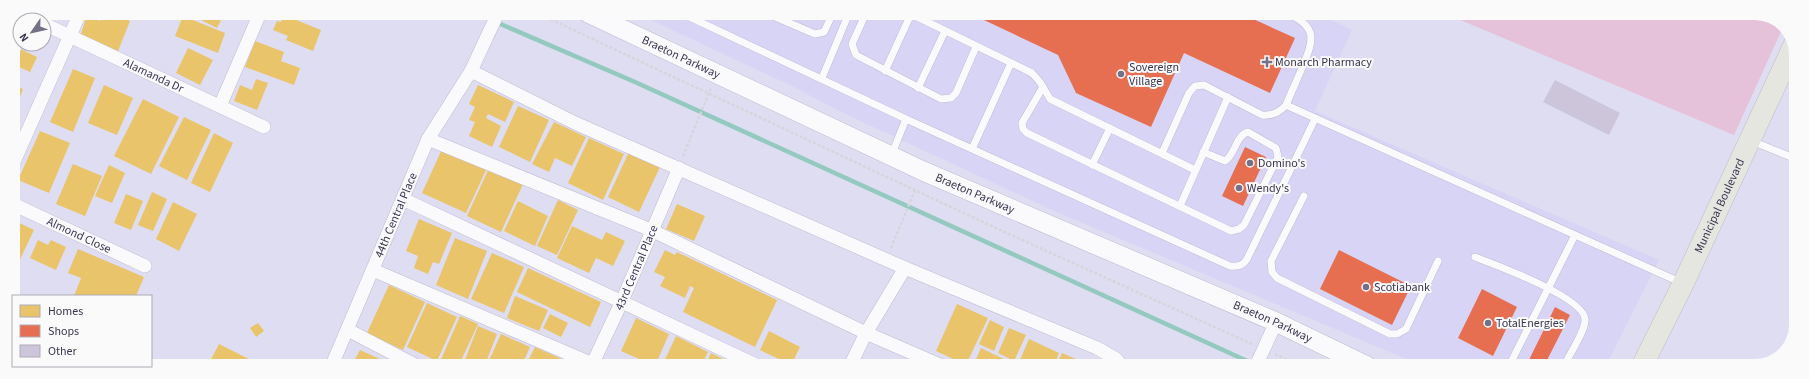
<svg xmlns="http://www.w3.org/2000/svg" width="1809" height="379" viewBox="0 0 1809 379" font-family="'Source Sans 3',sans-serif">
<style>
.built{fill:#d8d4f5}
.green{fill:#e6c1da}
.homes{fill:#e9c46a}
.shops{fill:#e76f51}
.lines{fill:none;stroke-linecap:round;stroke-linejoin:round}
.stream{stroke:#93c9be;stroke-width:4.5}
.building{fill:#cdc6da}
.lane-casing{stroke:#bebbd0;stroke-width:8}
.street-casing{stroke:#bebbd0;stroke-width:14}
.secondary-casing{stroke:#bebbd0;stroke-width:20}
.primary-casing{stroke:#bdbcc9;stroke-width:22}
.path{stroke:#d6d5dc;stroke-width:2.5;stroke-dasharray:3 2;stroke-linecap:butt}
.lane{stroke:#fafafd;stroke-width:7}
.street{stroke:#fafafd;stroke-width:13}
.secondary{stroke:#fafafd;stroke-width:19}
.primary{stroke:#e5e6e0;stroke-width:21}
.poi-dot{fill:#737088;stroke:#fafafa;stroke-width:1.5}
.labels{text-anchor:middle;stroke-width:4;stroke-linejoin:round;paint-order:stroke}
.street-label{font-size:12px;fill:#39354f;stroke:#fafafa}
.poi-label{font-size:12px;fill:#39354f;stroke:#fafafa;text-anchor:start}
</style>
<rect width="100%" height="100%" fill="#dfddf2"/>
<path class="built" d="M636 13 1319 14 1352 30 1315 111 1659 260 1606 366H1423L1054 211 841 112 794 87Z"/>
<path class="green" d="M1446 14H1763L1784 25 1734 135Z"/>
<path class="homes" d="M104 13H109L130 21 118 51 80 36 87 16 100 21Z
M129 13H147L144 20Z
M187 13H216L223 16 217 28Z
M284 15 321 30 313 51 286 40 288 36 273 30 277 21 281 22Z
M183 16 225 33 218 53 175 36Z
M255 41 284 52 281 61 300 68 294 85 245 67Z
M16 47 37 57 30 72 13 64V54Z
M188 48 213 60 200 85 176 73Z
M73 69 95 78 73 132 50 122Z
M256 79 268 83 257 110 234 101 240 85 252 90Z
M13 85 23 89 13 115Z
M104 85 133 98 117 135 88 123Z
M478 85 514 102 505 122 488 114 486 118 501 126 492 147 469 136 475 122 469 120 475 107 469 104Z
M143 99 179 117 151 174 114 156Z
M518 106 549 120 530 162 499 147Z
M184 117 211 130 187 180 159 166Z
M554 122 586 137 572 166 555 158 549 172 532 164Z
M40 131 70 143 49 193 18 180Z
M214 133 233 143 210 192 191 183Z
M589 138 624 154 603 200 568 183Z
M443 147 487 168 466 213 422 193Z
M629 152 660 167 639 212 608 197Z
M73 164 102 176 85 216 56 204Z
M109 165 125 173 112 203 95 196Z
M489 168 523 184 501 232 467 216Z
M152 192 167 199 153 231 138 225Z
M126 194 143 201 131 230 114 223Z
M558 200 578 210 557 255 537 246Z
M518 201 548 216 535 246 504 231Z
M173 202 197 214 179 251 156 239Z
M677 204 705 216 694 241 666 229Z
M419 219 452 233 439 264 433 262 428 274 414 268 418 256 406 251Z
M13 220 34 230 13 274Z
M572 226 602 240 606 232 625 241 613 266 596 258 589 273 557 258Z
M455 238 487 251 468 299 436 285Z
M38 240 48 245 51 240 66 247 56 270 30 258Z
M78 249 144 277 136 296H74L81 278 68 273Z
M665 250 675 255 677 252 777 300 755 347 683 312 694 288 690 286 685 298 660 286 665 277 654 272Z
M492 253 524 267 504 313 471 299Z
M528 268 601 302 590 327 517 292Z
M389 285 425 302 403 350 367 333Z
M515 296 548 310 539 331 507 318Z
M427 303 457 317 437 361 407 347Z
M957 304 988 318 966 365 936 351Z
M550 314 568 323 561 337 543 328Z
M460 316 478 324 459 365H443L439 364Z
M636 318 669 334 655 366 621 351Z
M990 320 1004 327 994 351 979 344Z
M258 323 264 331 256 337 250 328Z
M478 326 497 334 485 365H463Z
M1009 328 1026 335 1014 361 998 353Z
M769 331 800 347 791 365 760 350Z
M501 334 530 347 522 365H487Z
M676 336 708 352 701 366H662Z
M1029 339 1059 353 1054 366H1027L1019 362Z
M219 344 261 365H208Z
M535 347 575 365H526Z
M981 348 1010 362 1009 366H973Z
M360 350 393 365H352Z
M711 353 737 366H705Z
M1062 353 1078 360 1075 366H1056Z"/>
<path class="shops" d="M969 13 1242 14 1295 38 1270 93 1184 53 1151 127 1076 93 1058 55Z
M1245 147 1266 157 1243 206 1222 196Z
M1339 250 1411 286 1392 325 1320 289Z
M1482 289 1517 307 1493 356 1458 338Z
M1555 307 1570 315 1544 366H1526Z"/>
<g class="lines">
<path class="stream" d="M475 13 635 82 1256 365"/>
</g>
<path class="building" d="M1555 80 1620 113 1609 135 1543 102Z"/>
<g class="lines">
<defs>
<path id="lane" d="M681 13 906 119
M766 13 815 34 824 32 833 13
M866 13 852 44 856 55 941 99 951 98 956 93 976 47
M909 13 1032 73 1040 82 1050 99 1195 170
M616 26 621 13
M885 71 911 14
M822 78 849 13
M1043 87 1022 123 1023 129 1027 133 1231 231 1239 229 1244 225 1278 157 1276 148 1248 132C1236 135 1235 155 1225 161L1203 152
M918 88 945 31
M1286 105 1682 283
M1752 141 1796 159
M972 149 1011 63
M1162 153 1189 93 1195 86 1204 85 1262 115C1272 116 1279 113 1286 105 1291 93 1297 80 1302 68 1312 43 1320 28 1289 14
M891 156 906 119 1230 266C1237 267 1243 266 1247 259L1315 119
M1092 165 1110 128
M1304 196 1271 261 1272 272 1277 278 1390 334H1397L1406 329 1438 261
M1180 206 1228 97
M1475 257C1496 265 1583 297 1585 319 1586 330 1569 355 1564 366
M1509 366 1575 235"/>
<g id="street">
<path id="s1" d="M44 24 264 127"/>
<path d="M471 71 575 123 905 268 1097 348 1116 359 1122 366"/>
<path d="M220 106 260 13"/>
<path d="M428 139 651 230 866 333 942 366"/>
<path d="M13 164 80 13"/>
<path d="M403 199 758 366"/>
<path id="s2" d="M13 204 145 266"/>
<path d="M373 270 595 365"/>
<path d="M348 330 415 365"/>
<path id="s3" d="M332 365 428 139 471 71 498 13"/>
<path id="s4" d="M592 365 622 301 679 168"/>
<path d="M850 366 866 333 905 268"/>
<path d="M1256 366 1276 322"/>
</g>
<g id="secondary">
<path id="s5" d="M588 13 923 171 1276 322 1367 366"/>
</g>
<g id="primary">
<path id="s6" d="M1642 366 1683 284 1794 45"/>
</g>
</defs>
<use href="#lane" class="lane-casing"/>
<use href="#street" class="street-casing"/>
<use href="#secondary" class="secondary-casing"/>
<use href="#primary" class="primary-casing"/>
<path class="path" d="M537 13 1000 230 1252 344
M683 156 711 88
M891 248 915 190
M1275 354 1300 366"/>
<use href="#lane" class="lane"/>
<use href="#street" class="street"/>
<use href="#secondary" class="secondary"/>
<use href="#primary" class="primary"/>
</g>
<g class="poi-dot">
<path d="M1265 56h4v4h4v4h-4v4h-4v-4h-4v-4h4z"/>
<circle cx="1121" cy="74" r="4"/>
<circle cx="1250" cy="163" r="4"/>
<circle cx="1239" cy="188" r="4"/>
<circle cx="1366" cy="287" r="4"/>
<circle cx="1488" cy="323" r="4"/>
</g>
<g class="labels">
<g class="street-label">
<text dy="4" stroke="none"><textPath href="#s5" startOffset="103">Braeton Parkway</textPath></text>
<text dy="4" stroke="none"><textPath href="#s1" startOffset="121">Alamanda Dr</textPath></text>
<text dy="4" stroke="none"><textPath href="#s5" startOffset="427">Braeton Parkway</textPath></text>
<text dy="4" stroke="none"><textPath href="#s6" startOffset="178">Municipal Boulevard</textPath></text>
<text dy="4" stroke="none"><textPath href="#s3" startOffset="163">44th Central Place</textPath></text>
<text dy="4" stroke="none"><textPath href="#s2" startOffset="73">Almond Close</textPath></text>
<text dy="4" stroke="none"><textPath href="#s4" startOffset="107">43rd Central Place</textPath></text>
<text dy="4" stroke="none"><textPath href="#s5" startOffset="751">Braeton Parkway</textPath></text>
</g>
<g class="poi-label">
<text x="1275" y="66">Monarch Pharmacy</text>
<text x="1129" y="71">Sovereign<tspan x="1129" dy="14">Village</tspan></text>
<text x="1258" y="167">Domino's</text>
<text x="1247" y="192">Wendy's</text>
<text x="1374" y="291">Scotiabank</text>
<text x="1496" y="327">TotalEnergies</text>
</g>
</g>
<path d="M0 0H1809V379H0ZM54 20H1755A34 34 0 0 1 1789 54V325A34 34 0 0 1 1755 359H54A34 34 0 0 1 20 325V54A34 34 0 0 1 54 20Z" fill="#fafafa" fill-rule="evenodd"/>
<rect x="12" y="295" width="140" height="72" fill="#fafafa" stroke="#adabb6"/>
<rect x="20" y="305" width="20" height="12" fill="#e9c46a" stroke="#adabb6"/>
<text x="48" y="315" font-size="12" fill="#39354f">Homes</text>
<rect x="20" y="325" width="20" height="12" fill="#e76f51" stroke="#adabb6"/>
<text x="48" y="335" font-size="12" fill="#39354f">Shops</text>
<rect x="20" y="345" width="20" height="12" fill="#cdc6da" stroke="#adabb6"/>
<text x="48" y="355" font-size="12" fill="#39354f">Other</text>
<g transform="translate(32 32) rotate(236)"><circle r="19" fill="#fafafa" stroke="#adabb6"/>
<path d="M0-3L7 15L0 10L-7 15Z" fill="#737088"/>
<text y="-6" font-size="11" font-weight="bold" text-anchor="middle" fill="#39354f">N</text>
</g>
</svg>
